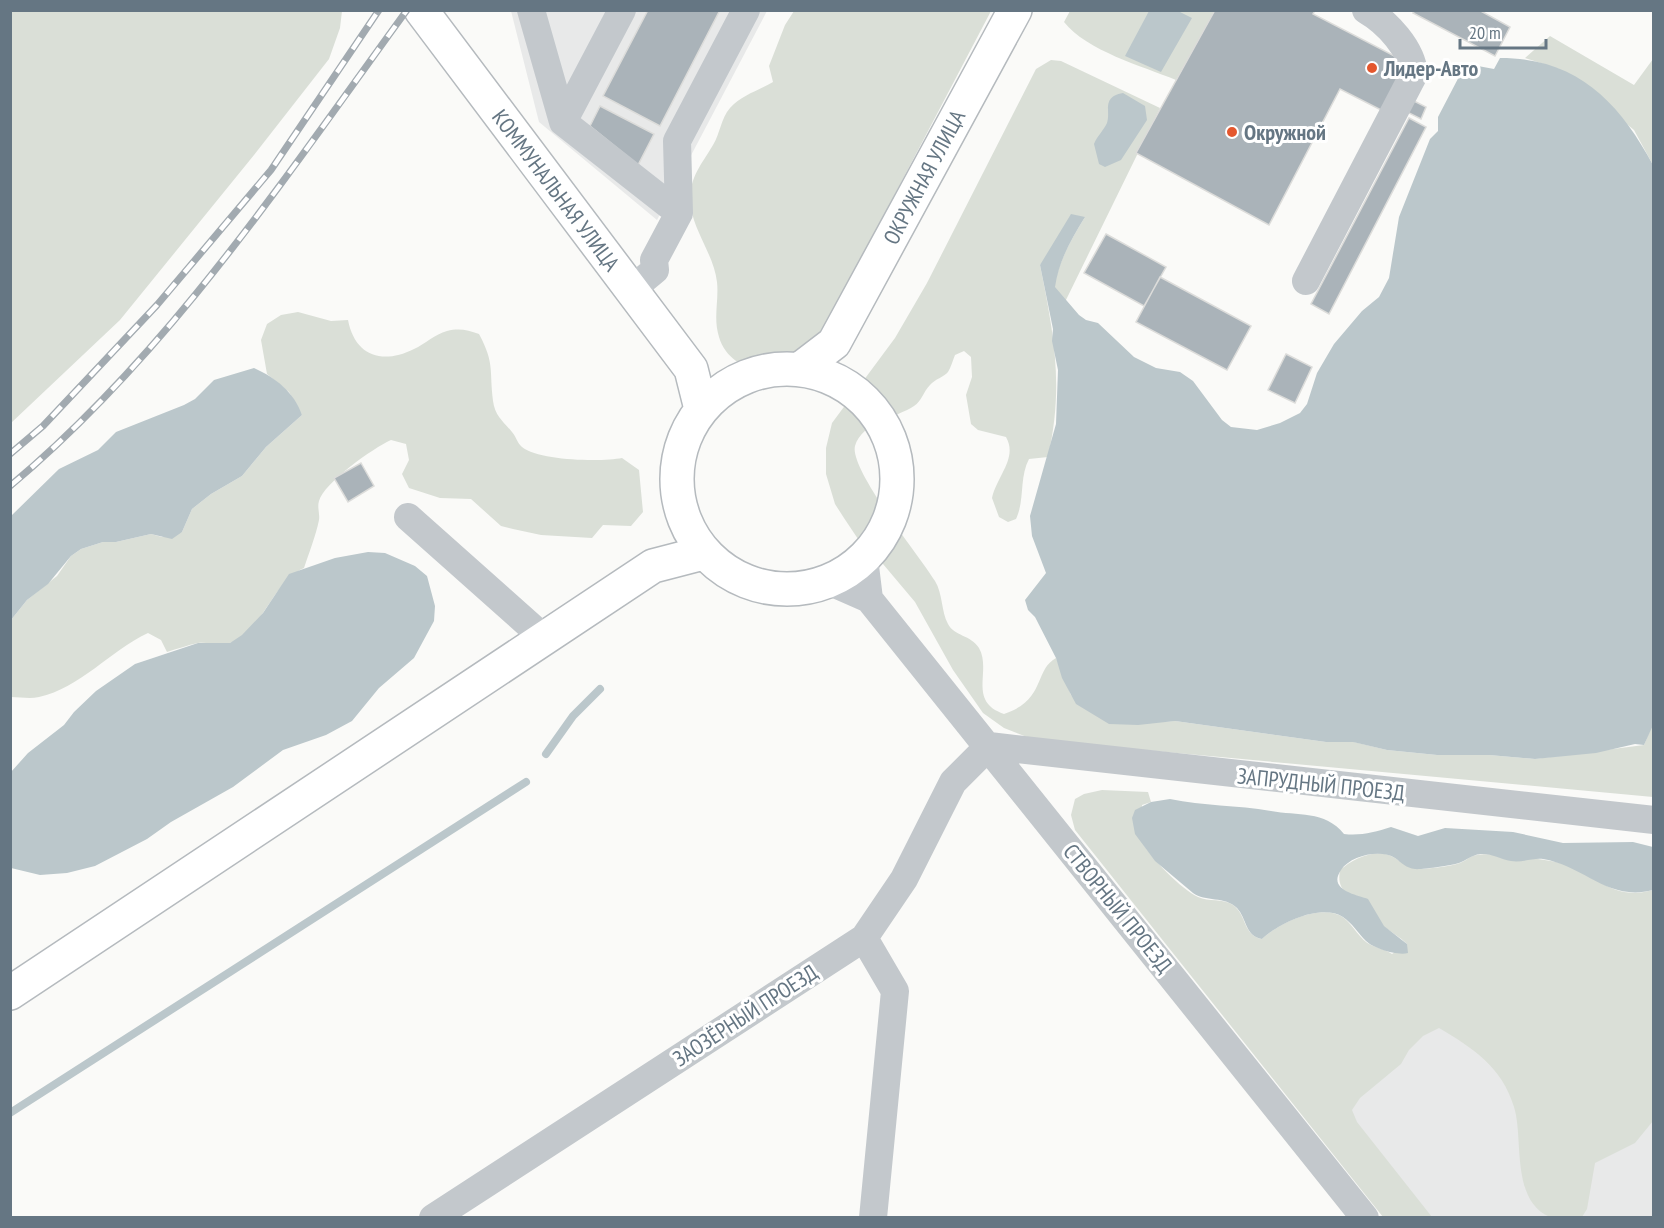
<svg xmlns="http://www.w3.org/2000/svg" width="1664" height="1228" viewBox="0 0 1664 1228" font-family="'PT Sans Narrow',sans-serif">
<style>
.built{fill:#e8e9e9}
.green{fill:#dadfd7}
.water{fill:#bbc7cb}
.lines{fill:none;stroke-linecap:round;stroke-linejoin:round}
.stream{stroke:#bbc7cb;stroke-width:8}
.building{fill:#aab3b9;stroke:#dcdcda;stroke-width:1.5}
.major-casing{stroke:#b5babe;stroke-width:36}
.minor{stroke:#c3c8cc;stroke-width:28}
.major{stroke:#fff;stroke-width:33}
.rail-casing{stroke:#a2aab0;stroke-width:7}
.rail{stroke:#fff;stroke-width:4.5;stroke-dasharray:14;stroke-linecap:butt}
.poi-dot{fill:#e4572e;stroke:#fff;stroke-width:2}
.labels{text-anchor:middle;stroke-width:6;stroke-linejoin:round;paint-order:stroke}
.poi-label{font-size:22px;font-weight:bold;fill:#657683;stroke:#fff;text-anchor:start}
.street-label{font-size:22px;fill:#657683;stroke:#fff}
</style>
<rect width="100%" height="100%" fill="#fafaf8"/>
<path class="built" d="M511 11H767L657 220 539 122Z
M1653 909V1217H1409L1312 1091Z"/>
<path class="green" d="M11 10 342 11 340 28 329 59 254 155 120 320 11 423Z
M794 11H991L823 331C813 340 804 352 793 359 766 379 728 368 719 337 713 318 719 300 717 282 714 256 695 233 691 208 687 180 700 167 713 145 720 134 721 118 730 108 742 95 758 91 773 82L769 66 785 25Z
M1070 11H1215L1176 80C1142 66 1087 51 1064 22Z
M1550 36 1634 85 1653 59V165L1634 130 1559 69 1525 58Z
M1051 60 1061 61 1160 108 1065 302 1054 287C1059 260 1071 240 1085 217L1040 265C1054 335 1064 386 1048 457L1029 459C1019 478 1025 500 1016 519L1008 522 999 517 992 498C997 476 1018 458 1006 437L978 430 971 424 966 395 972 377 971 357 964 351 955 355C953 360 951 367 948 372 944 377 935 379 930 385 923 392 922 401 914 406 896 418 862 422 855 446 849 469 920 557 935 581 943 594 941 611 948 624 954 636 971 635 979 648 992 671 967 701 1004 714 1046 700 1034 670 1056 658L1071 695 1128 724 1175 721 1326 742H1354L1387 750 1437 755H1489L1535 759 1644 745 1653 723V797L1035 740 1004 728 983 713 953 670 915 602 883 564 864 548 844 518 835 504 826 474V448L832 423 895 338 927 283 1036 69Z
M298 312 331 321 348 320C355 356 382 365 414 349 425 344 435 334 447 331 459 328 468 330 479 334 495 364 489 370 493 401 495 416 503 421 512 432 516 436 517 443 522 447 539 461 602 462 622 458L639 470 643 512 631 526 603 525 592 538 541 535 513 529 501 526 471 499 440 498 409 488 402 474 409 460 406 444 391 440C373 448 324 483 319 501 317 507 320 514 319 520 316 535 309 553 304 568 272 582 264 630 230 643 221 646 208 642 198 643 188 645 177 649 167 652L161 640 148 633C110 651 80 688 39 697 30 699 20 697 11 697V620L27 600 57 576 71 556 81 549 103 542H116L151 534 162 537 182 532 192 509 211 494 242 476 266 447 302 415 289 392 267 374 261 340 267 324 281 315Z
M1102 790 1148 792 1151 802 1142 805C1142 814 1137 835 1142 842 1151 858 1181 889 1198 897 1209 902 1222 898 1233 905 1247 915 1243 936 1262 939 1279 923 1322 902 1344 918 1353 925 1360 940 1371 945 1378 948 1384 949 1392 954L1407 944C1400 937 1391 932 1383 926 1370 913 1372 895 1348 895 1340 887 1338 882 1340 870 1354 858 1377 847 1395 858 1404 864 1413 869 1424 869 1433 868 1453 866 1460 863 1467 860 1470 856 1477 855 1490 852 1555 860 1568 865 1600 877 1612 901 1653 890V1121L1635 1143 1595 1163 1587 1209 1582 1217C1573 1217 1558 1220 1550 1217 1510 1200 1524 1138 1514 1107 1502 1067 1473 1048 1439 1028L1423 1036 1409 1050 1401 1064 1360 1098 1352 1110 1357 1122 1432 1217H1383L1075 830 1071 815 1075 799 1084 794Z"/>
<path class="water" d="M1149 11H1178L1192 18 1161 72 1125 56Z
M1500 58C1577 58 1619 102 1653 165L1654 723 1644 745 1635 744 1596 753 1535 759 1489 755H1437L1387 750 1353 742H1326L1175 721 1138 725 1109 724 1076 704 1062 678 1056 658 1035 617 1028 610 1025 600 1046 573 1032 536 1030 516 1056 424 1058 370 1052 341 1053 329 1040 265 1071 214 1085 217C1071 240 1059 260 1055 287L1079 315 1086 320 1098 323 1134 357 1156 368 1180 372 1193 381 1222 420 1231 427 1257 430 1280 423 1300 413 1307 404 1317 373 1334 344 1362 311 1379 297 1389 278 1399 217 1430 139 1438 131V117L1463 69 1478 66 1494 69Z
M1123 93 1145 106 1147 120 1121 160 1105 167 1099 164 1094 144C1097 136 1104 130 1107 123 1111 111 1101 97 1123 93Z
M254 368C276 378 294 392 302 415L266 447 242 476 211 494 192 509 182 532 172 539 151 534 116 542H103L81 549 71 556 48 584 27 600 11 620V516L59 469 98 450 116 432 184 405 195 399 214 380Z
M368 552 385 553 415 566 427 576 435 606 434 621 414 658 379 688 352 721 326 735 283 750 233 787 171 822 147 839 95 866 67 873 40 875 11 868V772L28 753 64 725 74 712 96 691 135 664 198 643H230L242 635 263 613 289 574 335 558Z
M1170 799C1203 806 1237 805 1271 811 1297 816 1325 810 1344 834 1361 836 1375 832 1391 827L1418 836 1445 828 1513 832 1563 843 1633 842 1653 847V890C1608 902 1585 866 1543 859 1532 858 1521 863 1511 861 1500 859 1491 853 1480 854 1472 855 1467 860 1459 863 1454 865 1420 870 1415 869 1406 868 1402 863 1395 858 1381 849 1351 855 1341 870 1327 890 1357 895 1368 899L1384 926 1407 944 1408 953C1397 956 1373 948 1366 941 1358 933 1352 923 1343 917 1321 903 1279 923 1262 939 1245 936 1247 919 1237 908 1225 896 1205 902 1193 893L1155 861 1135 834 1132 818 1135 810 1151 802Z"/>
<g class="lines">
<path class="stream" d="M546 754 573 716 600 689
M10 1113 526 782"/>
</g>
<path class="building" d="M648 10H720L660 126 603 96Z
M1215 10H1315L1313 14 1408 63 1383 111 1340 89 1269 225 1136 153Z
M1415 10H1479L1510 27 1495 56 1413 13Z
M1412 100 1426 107 1421 119 1407 112Z
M600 106 654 134 638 165 590 126Z
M1409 118 1426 127 1329 314 1311 304Z
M1106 234 1166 267 1144 306 1084 273Z
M1160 277 1251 326 1227 370 1136 322Z
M1286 354 1312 367 1295 403 1268 390Z
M361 463 374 486 348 502 334 478Z"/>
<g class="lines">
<defs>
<path id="major" d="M421 10 691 369 701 409
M677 479a110 110 0 1 1 220 0a110 110 0 1 1-220 0Z
M800 369 834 343 1015 10
M10 993 653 566 703 553"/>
</defs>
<use href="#major" class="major-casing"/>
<path class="minor" d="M531 10 563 122
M622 10 563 122 679 213
M1306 281 1414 74C1412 49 1387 22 1366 10
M631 290 655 270 654 260 679 213 677 141 746 10
M408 517 545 639
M864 558 869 599
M828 581 869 599 1365 1218
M989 746 1654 820
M864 938 895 991 873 1218
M433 1218 864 938 904 879 953 782 989 746"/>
<use href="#major" class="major"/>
<defs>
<path id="rail" d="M10 454 43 426 157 305 271 170 379 10
M10 486C169 353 286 176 407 10"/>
</defs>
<use href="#rail" class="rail-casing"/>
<use href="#rail" class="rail"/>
</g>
<g class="poi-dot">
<circle cx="1372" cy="68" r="6"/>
<circle cx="1232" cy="132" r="6"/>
</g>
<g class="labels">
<g class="poi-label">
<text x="1384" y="76">Лидер-Авто</text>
<text x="1244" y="140">Окружной</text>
</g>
<g class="street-label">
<text transform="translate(924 177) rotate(-62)" y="8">ОКРУЖНАЯ УЛИЦА</text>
<text transform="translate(556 190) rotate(53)" y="8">КОММУНАЛЬНАЯ УЛИЦА</text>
<text transform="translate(1321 784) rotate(6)" y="8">ЗАПРУДНЫЙ ПРОЕЗД</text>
<text transform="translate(1118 908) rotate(51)" y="8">СТВОРНЫЙ ПРОЕЗД</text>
<text transform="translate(745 1015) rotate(-33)" y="8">ЗАОЗЁРНЫЙ ПРОЕЗД</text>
</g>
</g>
<rect width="1664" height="1228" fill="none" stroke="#657683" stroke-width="24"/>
<path d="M1460 39v9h86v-9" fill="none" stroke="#657683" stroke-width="3"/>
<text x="1469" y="39" font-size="18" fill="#657683" stroke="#ffffff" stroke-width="4.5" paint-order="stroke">20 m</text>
</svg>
